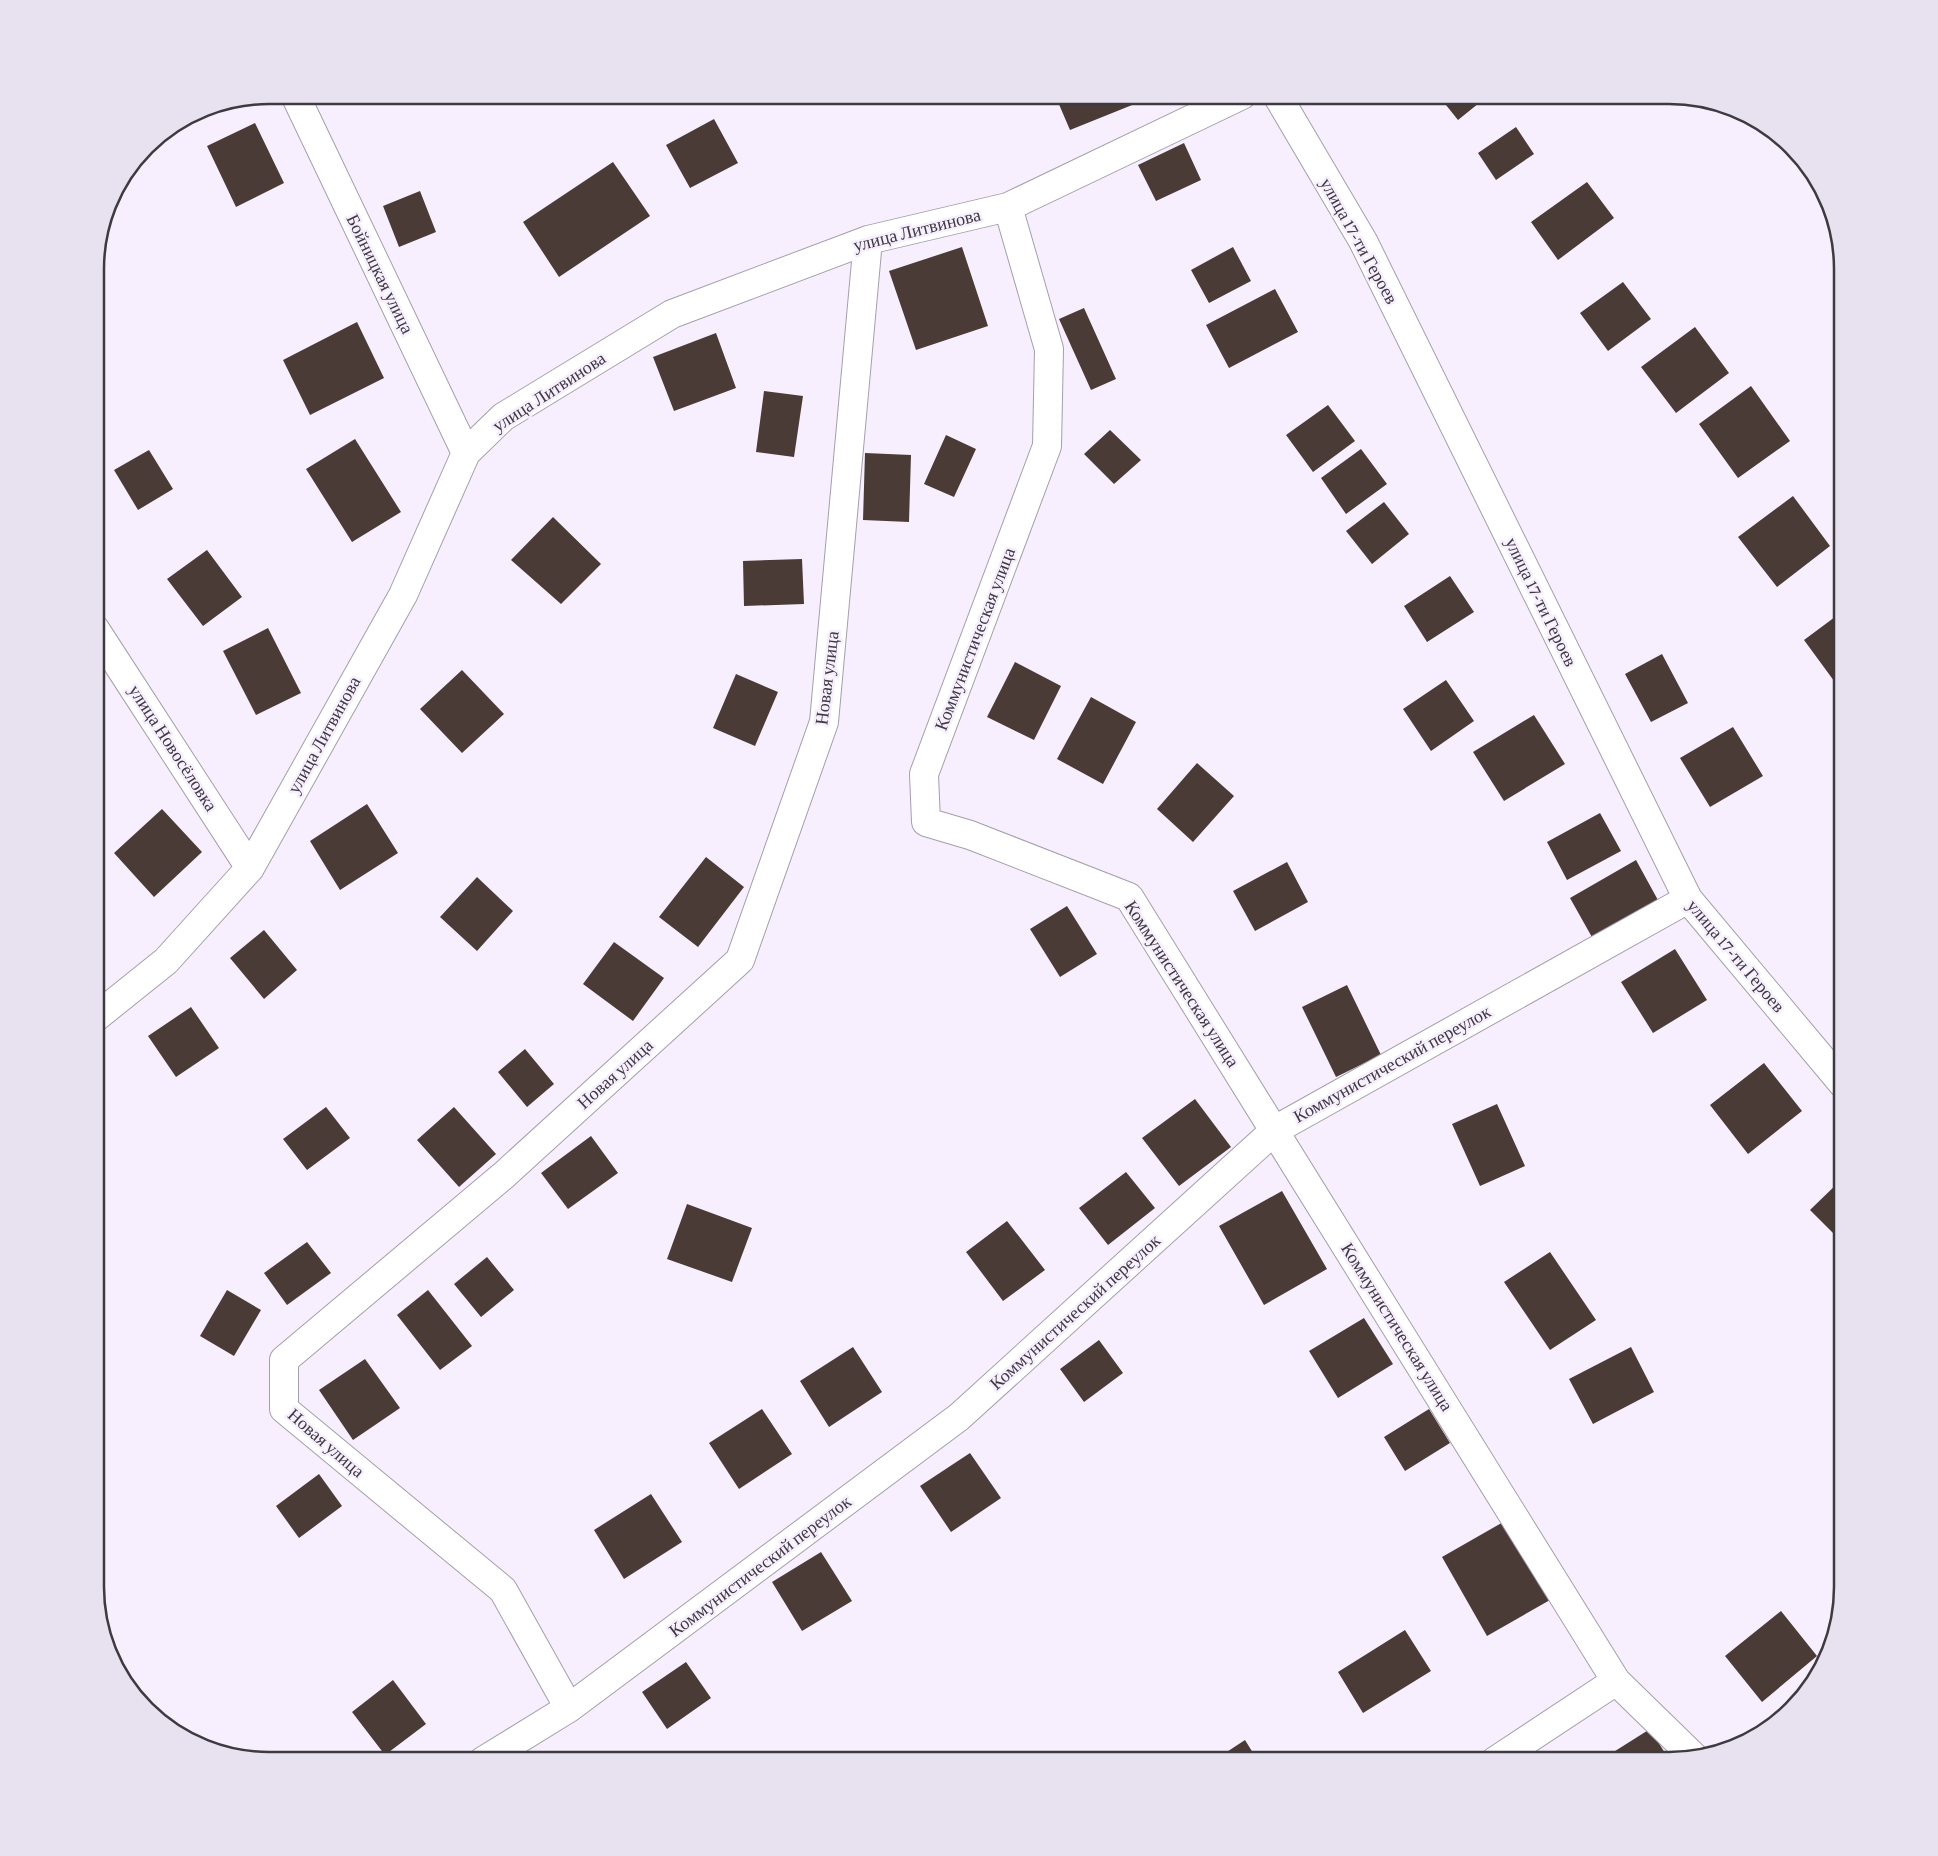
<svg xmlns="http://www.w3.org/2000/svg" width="1938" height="1856" viewBox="0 0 1938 1856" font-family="'Crimson Pro',serif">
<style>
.building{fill:#4a3b37}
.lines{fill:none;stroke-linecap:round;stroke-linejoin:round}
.minor-casing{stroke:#a59eac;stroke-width:30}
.minor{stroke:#fff;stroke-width:28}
.labels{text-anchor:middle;stroke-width:5;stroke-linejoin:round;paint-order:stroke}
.street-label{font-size:18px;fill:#3d3a40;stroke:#f7effe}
.rim{fill:none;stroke:#3d3a40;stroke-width:2.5}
</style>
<rect width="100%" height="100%" fill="#f7effe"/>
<path class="building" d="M1055 95H1157L1070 130Z
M1438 95H1489L1458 120Z
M714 119 738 163 690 188 666 145Z
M255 123 284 183 236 207 207 146Z
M1516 127 1534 154 1496 180 1478 153Z
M1184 143 1201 180 1156 201 1138 165Z
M613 162 650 216 559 277 523 222Z
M1587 182 1614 218 1558 260 1531 222Z
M420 191 436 232 399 247 383 206Z
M962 247 988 326 916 350 889 271Z
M1233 247 1251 281 1209 303 1191 270Z
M1623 282 1651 319 1608 351 1580 313Z
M1275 289 1298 332 1229 368 1206 325Z
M1084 308 1116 379 1091 390 1059 319Z
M357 322 384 378 310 415 283 360Z
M1695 327 1729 373 1676 413 1641 367Z
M716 333 736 388 674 411 653 357Z
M1751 386 1790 441 1738 478 1699 424Z
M764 391 803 396 794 457 756 452Z
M1328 405 1355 441 1313 472 1286 435Z
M1110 430 1141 460 1114 484 1084 454Z
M946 435 976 449 954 497 924 484Z
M355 439 401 512 352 542 306 469Z
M1361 449 1387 484 1346 514 1321 478Z
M149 450 173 489 138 510 114 470Z
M865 453 911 455 909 522 863 520Z
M1793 496 1830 546 1777 587 1738 537Z
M1384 502 1409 534 1372 564 1346 531Z
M553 517 601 564 561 604 511 560Z
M207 550 242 597 203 626 167 579Z
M802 559 804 604 744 606 743 561Z
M1450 576 1474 612 1427 642 1404 606Z
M1843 611V681L1837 685 1804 640Z
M268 628 301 693 256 715 223 651Z
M1662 654 1688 703 1651 722 1625 674Z
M1015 662 1061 686 1034 740 987 717Z
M462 670 504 714 462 753 420 709Z
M736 674 778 692 755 746 713 728Z
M1446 680 1474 721 1431 751 1403 709Z
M1091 697 1136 722 1103 784 1057 759Z
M1534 715 1565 764 1504 801 1473 752Z
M1733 727 1763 776 1710 807 1680 758Z
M1197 763 1234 796 1193 842 1157 809Z
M367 804 398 853 340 890 310 841Z
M162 809 202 852 154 897 114 853Z
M1600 813 1621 851 1567 880 1547 842Z
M706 857 744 887 698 947 659 917Z
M1636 860 1659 902 1593 939 1570 898Z
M1287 862 1308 902 1255 931 1233 891Z
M477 877 513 911 477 951 440 917Z
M1067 906 1097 954 1060 977 1030 929Z
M264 930 297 970 264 999 230 958Z
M614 942 664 978 633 1021 583 984Z
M1675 949 1707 1000 1653 1033 1621 982Z
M1347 985 1381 1055 1336 1077 1302 1007Z
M191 1007 219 1048 176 1077 148 1036Z
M525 1049 554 1084 527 1107 498 1072Z
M1764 1063 1802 1111 1748 1154 1710 1105Z
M1195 1099 1231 1147 1179 1186 1142 1138Z
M1497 1104 1525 1166 1480 1186 1452 1124Z
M326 1107 350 1138 307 1170 283 1139Z
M454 1107 496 1154 459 1187 417 1140Z
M591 1136 618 1173 568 1209 541 1173Z
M1126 1172 1155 1208 1108 1245 1079 1208Z
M1843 1178V1243L1810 1210Z
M1282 1191 1327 1269 1264 1305 1219 1226Z
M687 1204 752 1228 732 1282 667 1259Z
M1007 1221 1045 1270 1003 1301 966 1252Z
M307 1242 331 1273 287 1305 264 1273Z
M1550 1252 1596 1320 1550 1350 1504 1282Z
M487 1257 514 1290 481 1317 454 1284Z
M227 1290 261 1310 234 1356 200 1336Z
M428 1290 472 1346 440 1370 397 1315Z
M1364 1318 1393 1364 1338 1398 1309 1351Z
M1099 1340 1123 1373 1084 1402 1060 1369Z
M853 1347 882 1392 829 1427 800 1381Z
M1631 1347 1654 1392 1593 1424 1569 1379Z
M365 1359 400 1408 353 1440 319 1390Z
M762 1409 792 1454 739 1489 709 1443Z
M1429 1409 1450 1443 1405 1471 1384 1437Z
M970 1453 1001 1498 951 1532 920 1486Z
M319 1474 342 1506 299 1538 276 1506Z
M651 1494 682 1542 624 1579 594 1530Z
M1505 1521 1550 1600 1487 1636 1442 1557Z
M821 1552 852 1601 802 1631 772 1582Z
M1781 1611 1817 1656 1762 1702 1725 1656Z
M1405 1630 1431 1671 1363 1713 1338 1672Z
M686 1662 711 1698 667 1729 642 1692Z
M393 1680 426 1724 385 1755 352 1712Z
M1650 1729 1670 1761H1605L1604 1758Z
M1245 1740 1258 1761H1213Z
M278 1752 285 1761H267Z"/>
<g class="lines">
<defs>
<path id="minor" d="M295 95 466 453
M1277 95 1363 241 1688 899 1843 1084
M1008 207 1049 349 1047 446 924 774 926 822 970 835 1129 897 1616 1681 1694 1757
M95 629 250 868
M95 1018 166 961 250 868 403 595 466 453 503 417 672 314 868 240 1008 207 1242 95
M569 1708 503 1590 284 1409V1360L504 1175 740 960 824 722 868 240
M483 1761 569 1708 959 1417 1275 1130 1688 899
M1495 1761 1616 1681"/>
</defs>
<use href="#minor" class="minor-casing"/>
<use href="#minor" class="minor"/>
</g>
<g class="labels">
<g class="street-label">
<text transform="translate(917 230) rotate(-14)" y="6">улица Литвинова</text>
<text transform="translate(1359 241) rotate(61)" y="6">улица 17-ти Героев</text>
<text transform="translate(380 274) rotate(64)" y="6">Бойницкая улица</text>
<text transform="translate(549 392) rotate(-33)" y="6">улица Литвинова</text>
<text transform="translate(1541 602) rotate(64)" y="6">улица 17-ти Героев</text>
<text transform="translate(975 639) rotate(-69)" y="6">Коммунистическая улица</text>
<text transform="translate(827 678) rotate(-83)" y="6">Новая улица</text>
<text transform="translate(324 735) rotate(-61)" y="6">улица Литвинова</text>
<text transform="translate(173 748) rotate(57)" y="6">улица Новосёловка</text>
<text transform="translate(1736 956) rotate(50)" y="6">улица 17-ти Героев</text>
<text transform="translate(1182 984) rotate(57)" y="6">Коммунистическая улица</text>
<text transform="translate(1392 1064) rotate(-29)" y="6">Коммунистический переулок</text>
<text transform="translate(615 1074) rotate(-42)" y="6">Новая улица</text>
<text transform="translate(1075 1312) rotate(-42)" y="6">Коммунистический переулок</text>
<text transform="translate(1397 1327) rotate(58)" y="6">Коммунистическая улица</text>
<text transform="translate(326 1443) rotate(41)" y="6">Новая улица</text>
<text transform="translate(760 1566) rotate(-37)" y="6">Коммунистический переулок</text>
</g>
</g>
<path d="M0 0H1938V1856H0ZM269 104H1669A165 165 0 0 1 1834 269V1587A165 165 0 0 1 1669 1752H269A165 165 0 0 1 104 1587V269A165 165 0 0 1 269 104Z" fill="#e8e1ef" fill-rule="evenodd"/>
<path class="rim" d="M269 104H1669A165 165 0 0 1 1834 269V1587A165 165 0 0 1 1669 1752H269A165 165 0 0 1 104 1587V269A165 165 0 0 1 269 104Z"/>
</svg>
